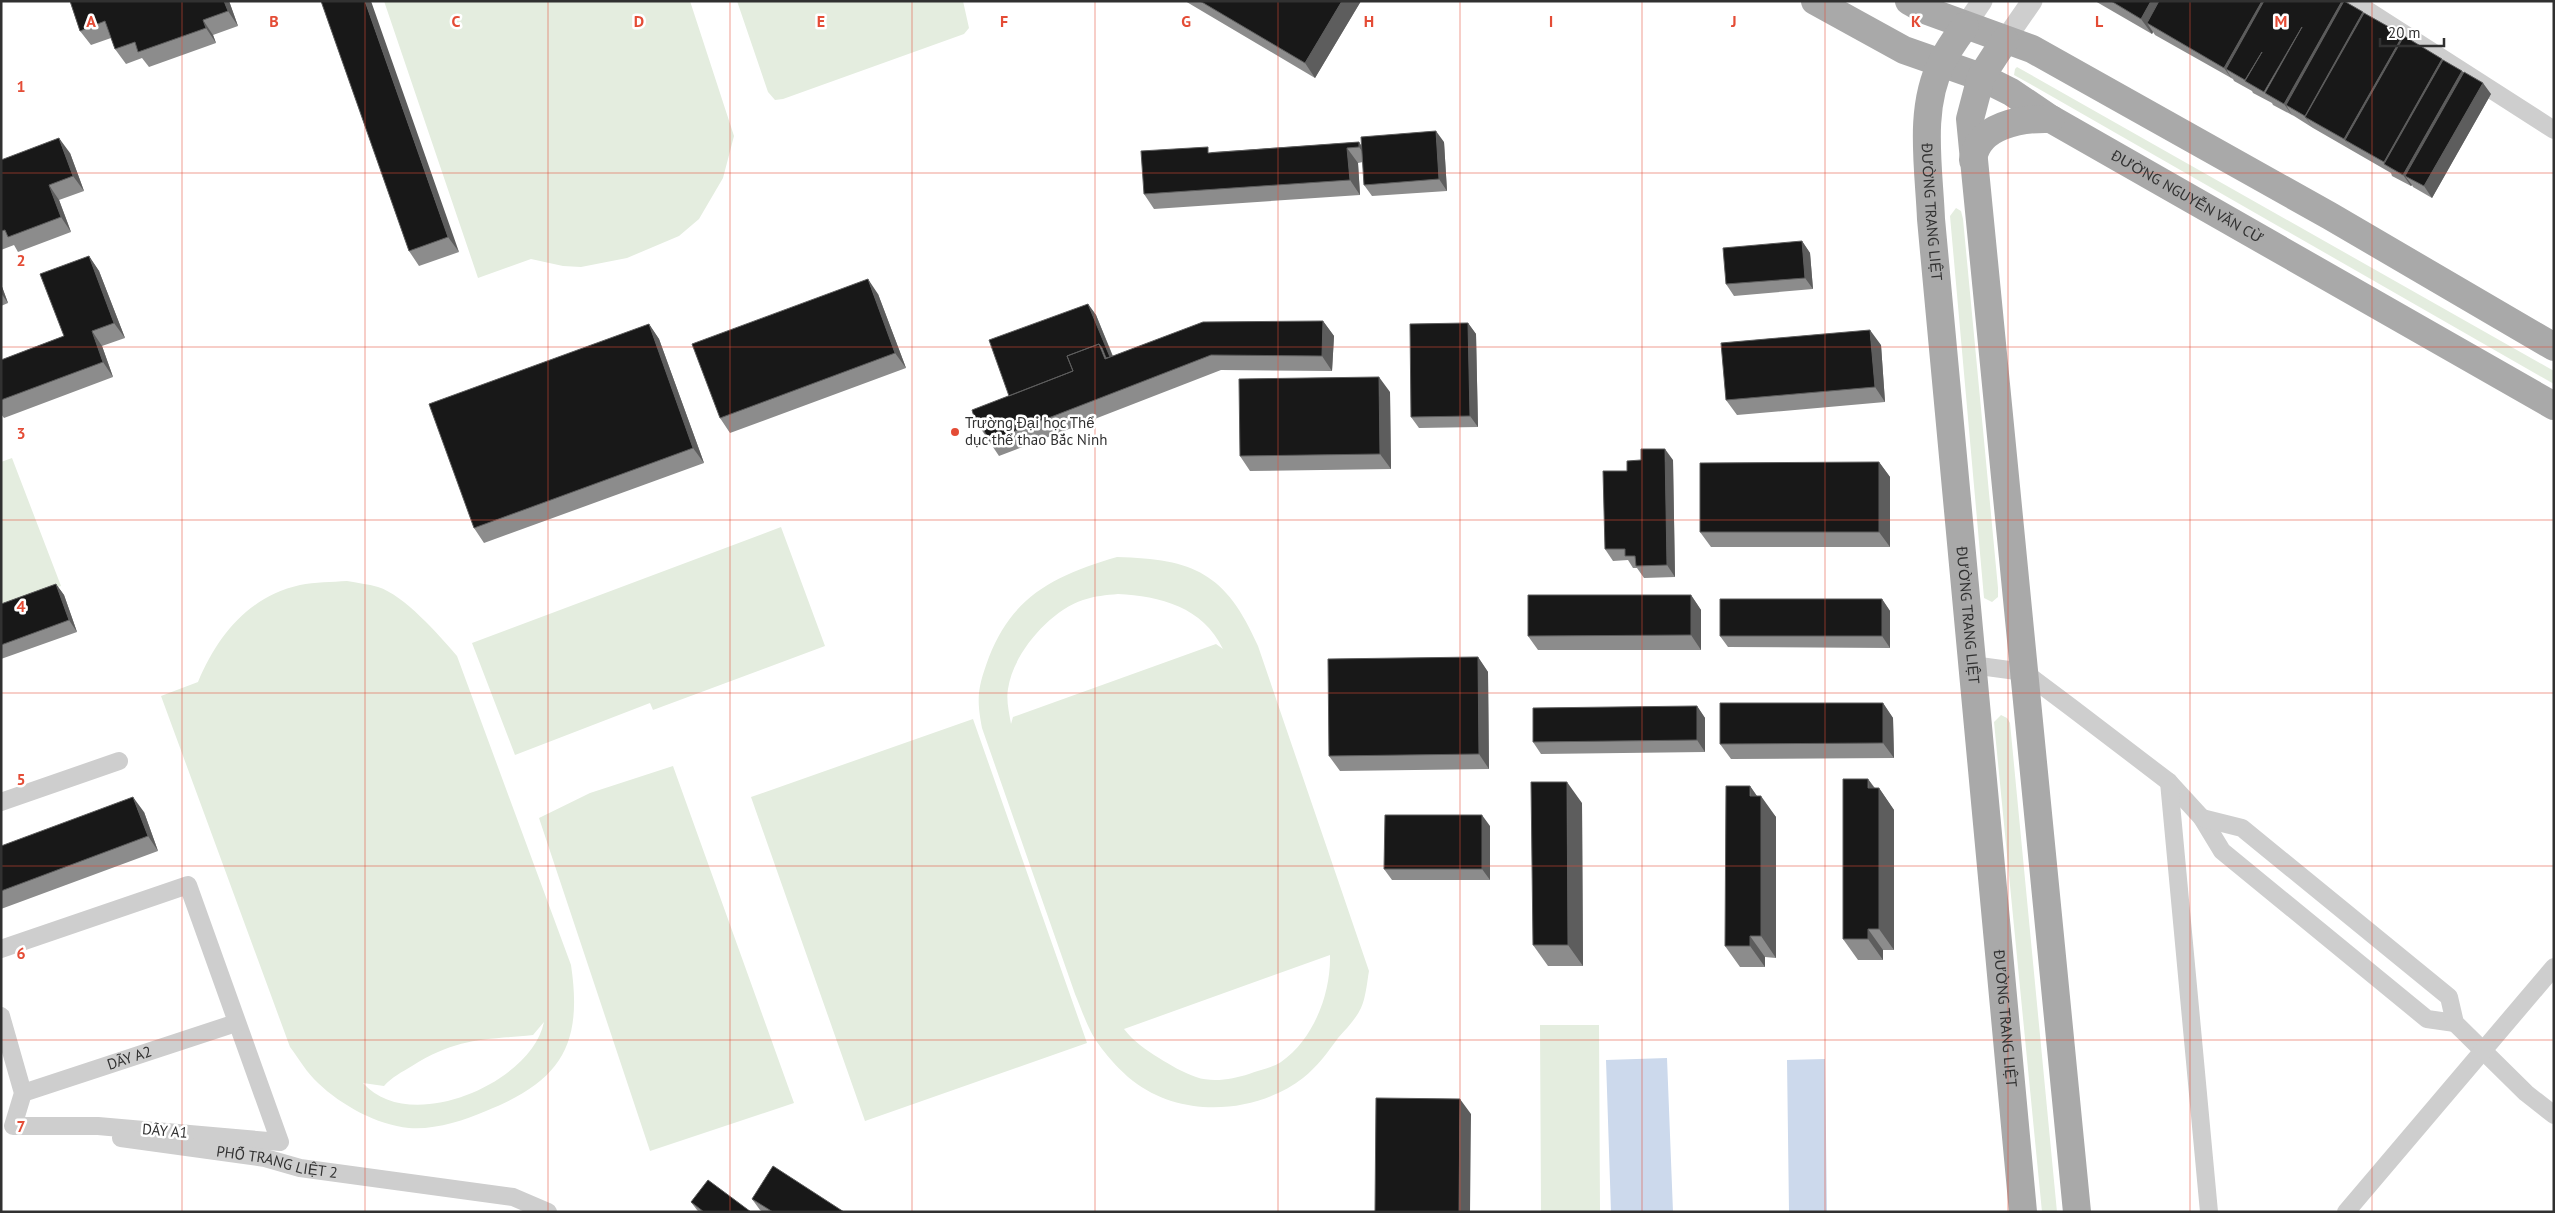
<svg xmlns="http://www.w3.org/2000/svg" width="2555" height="1213" viewBox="0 0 2555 1213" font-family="'PT Sans',sans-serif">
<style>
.green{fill:#e4eddf;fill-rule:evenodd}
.water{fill:#ccd9ec}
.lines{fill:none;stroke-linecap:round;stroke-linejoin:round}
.minor{stroke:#cecece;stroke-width:18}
.tertiary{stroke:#cecece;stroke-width:21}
.primary{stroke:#a9a9a9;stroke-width:28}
.wall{fill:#8c8c8c}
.shaded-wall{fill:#5d5d5d}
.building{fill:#181818;stroke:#5d5d5d}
.grid{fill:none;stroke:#e44c36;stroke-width:1;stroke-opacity:0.55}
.poi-dot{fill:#e44c36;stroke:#fff;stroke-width:2}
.labels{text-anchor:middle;stroke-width:5;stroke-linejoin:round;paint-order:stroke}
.street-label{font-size:15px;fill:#313131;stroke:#fff}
.poi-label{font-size:15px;fill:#313131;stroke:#fff;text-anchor:start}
.grid-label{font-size:16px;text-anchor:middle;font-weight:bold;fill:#e44c36;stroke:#fff;stroke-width:5;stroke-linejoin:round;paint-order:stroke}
</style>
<rect width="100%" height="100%" fill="#fff"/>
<path class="green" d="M384 1H690L734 136 723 178 699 219 679 236 627 258 581 267 563 266 531 259 478 278Z
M737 1H963L969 28 964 34 783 99 775 100 768 92Z
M2017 67 2554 371V384L2032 85 2014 75 2015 69Z
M1956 208 1961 211 1963 219 1998 588V597L1992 602 1984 598 1950 216Z
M12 458 61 586 1 609V462Z
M781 527 825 646 653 710 650 703 515 755 472 643Z
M1117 557C1194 559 1226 573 1258 646L1369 971C1367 982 1366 997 1361 1008 1356 1019 1346 1029 1338 1038 1328 1052 1317 1067 1303 1078 1256 1114 1182 1119 1133 1081 1119 1070 1100 1049 1091 1032 1085 1020 1080 1006 1075 994L982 728C976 697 978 687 989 657 1013 595 1056 575 1117 557ZM1118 594C1160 596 1203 607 1223 649L1216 644 1013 717 1011 724C1009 712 1006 700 1008 689 1013 653 1050 611 1083 600 1095 596 1106 595 1118 594ZM1330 955C1331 993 1314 1039 1281 1062 1272 1068 1259 1070 1249 1074 1233 1079 1213 1083 1196 1077 1184 1073 1170 1065 1159 1058 1146 1050 1133 1041 1124 1029Z
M347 581C357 583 368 584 378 587 404 595 439 635 457 656L571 965C583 1045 561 1081 486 1111 463 1121 434 1130 409 1128 377 1125 341 1105 318 1083 307 1073 299 1059 290 1047L161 696 198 682C218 635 248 597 300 585 315 582 332 582 347 581ZM544 1022C532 1083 409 1136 363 1083L384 1086C392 1077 402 1072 412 1066 457 1038 482 1040 533 1035Z
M2001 715 2007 718 2010 723 2057 1212H2042L1994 722Z
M973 719 1087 1043 865 1121 751 797Z
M673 766 794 1103 650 1151 539 818 590 793Z
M1540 1025H1599L1600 1212H1541Z"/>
<path class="water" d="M1667 1058 1673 1212H1611L1606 1060Z
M1825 1059 1827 1212H1789L1787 1060Z"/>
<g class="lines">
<g class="minor">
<path d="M2353 1 2554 130"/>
<path d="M1972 665 2024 672 2072 708 2169 782 2202 818 2222 851 2427 1019 2455 1023"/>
<path d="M2169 782 2209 1212"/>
<path d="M1 802 119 761"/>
<path d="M2202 818 2242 828 2449 997 2455 1023 2526 1093 2554 1115"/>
<path d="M1 949 188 885 280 1142 98 1126H13L23 1093 1 1016"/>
<path id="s1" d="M23 1093 236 1023"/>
<path id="s2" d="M121 1138 265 1158 300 1168 513 1197 548 1212"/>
<path d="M2346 1212 2554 967"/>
</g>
<path class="tertiary" d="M1965 26 1982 1
M2005 40 2032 1"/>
<g class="primary">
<path id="s3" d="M1815 1 1904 50 1981 77 2011 92 2051 119 2554 406"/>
<path d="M1909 1 1925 10 2032 49 2330 216 2554 347"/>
<path id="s4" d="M1965 26C1957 37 1948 49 1942 62 1918 109 1929 168 1931 219L2023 1212"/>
<path d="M2005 40 1981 77 1970 119 2077 1212"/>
<path d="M1973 160C1977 125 2022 118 2051 119"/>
</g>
</g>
<path class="wall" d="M70 1H229L238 26 213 35 216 43 149 67 142 58 126 64 115 49 111 38 91 45 80 31Z
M321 1 459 252 419 266 409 251Z
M1185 1H1361L1315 78Z
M2095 1H2343L2403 35 2404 36 2442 59 2444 61 2462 71 2463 73 2491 94 2432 198 2413 187 2412 185 2411 186 2392 176 2391 173 2313 128 2294 116 2292 115 2273 105 2272 103 2253 93 2252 91 2234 81 2233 79 2155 35 2153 32 2152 34Z
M1359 142 1361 146 1444 142 1447 191 1372 196 1364 185 1363 162 1358 163 1360 195 1154 209 1144 194 1212 152Z
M70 153 84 191 59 200 71 232 18 252 14 245 1 250V160Z
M1802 241 1810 253 1813 289 1734 296 1726 284Z
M89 256 99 271 125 338 102 346 113 377 4 418 1 414V360L64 336Z
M1 284 8 303 1 306Z
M878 294 906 368 730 433 720 418Z
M1088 304 1096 315 1113 356 1323 321 1334 336 1332 371 1221 370 999 456 975 420 1009 396Z
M1468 323 1476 334 1478 427 1419 428 1411 417Z
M649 324 659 339 704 463 484 543 474 528Z
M1881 345 1885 402 1737 415 1726 400Z
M1390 392 1391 469 1250 471 1240 456Z
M1673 460 1675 577 1644 578 1637 568H1633L1628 560 1613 561 1605 549 1627 471Z
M1879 462 1890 477V547H1711L1700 532Z
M56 584 64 595 77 632 1 659V604Z
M1691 595 1701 610V650H1538L1528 636Z
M1882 599 1890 611V648L1728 647 1720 636Z
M1478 657 1488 672 1489 769 1340 771 1329 756Z
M1883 703 1893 718 1894 758 1731 759 1720 744Z
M1697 706 1705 718V752L1541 754 1533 742Z
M1868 779 1875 788H1879L1894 810V950H1883V960H1858L1843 939Z
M1750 786 1757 796 1776 817V958L1765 957V967H1740L1725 946Z
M1582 803 1583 966H1548L1533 945Z
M144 812 158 851 1 909V846Z
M1490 826V880H1392L1384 869Z
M752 1199 844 1212H763L760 1210Z
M691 1202 751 1212H699L697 1210Z"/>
<path class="shaded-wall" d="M224 1H229L238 26 228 11Z
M365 1H371L459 252 448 237Z
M1342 1H1361L1315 78 1305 63Z
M2151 1H2170L2147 23 2153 32 2152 34 2141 19Z
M2262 1H2277L2226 69 2232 79 2224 68Z
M2342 1H2343L2351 12 2286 105 2292 115 2284 104Z
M2363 12 2371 23 2305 117 2313 127 2305 116Z
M203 20 213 35 216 43 206 28Z
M2403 35 2411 46 2345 140 2352 150 2344 139Z
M2442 59 2450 70 2385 165 2384 162Z
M2462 71 2470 82 2405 176 2412 185 2411 186 2403 175Z
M2483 83 2491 94 2432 198 2424 186Z
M1436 131 1444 142 1447 191 1439 179Z
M59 138 70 153 84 191 73 176Z
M1359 142 1369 157 1370 162 1359 147Z
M1347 148 1358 163 1360 195 1350 180Z
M49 185 59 200 71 232 61 217Z
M1802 241 1810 253 1813 289 1805 278Z
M89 256 99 271 125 338 114 323Z
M868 279 878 294 906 368 895 353Z
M1 284 8 303 1 293Z
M1088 304 1096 315 1119 372 1111 361Z
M1323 321 1334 336 1332 371 1322 356Z
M1468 323 1476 334 1478 427 1470 416Z
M649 324 659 339 704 463 693 448Z
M1870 330 1881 345 1885 402 1875 387Z
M92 331 102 346 113 377 103 362Z
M1379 377 1390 392 1391 469 1380 454Z
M1665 449 1673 460 1675 577 1667 565Z
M1879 462 1890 477V547L1879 532Z
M56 584 64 595 77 632 69 620Z
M1691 595 1701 610V650L1691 635Z
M1882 599 1890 611V648L1882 636Z
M1478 657 1488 672 1489 769 1479 754Z
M1883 703 1893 718 1894 758 1883 743Z
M1697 706 1705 718V752L1697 740Z
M1868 779 1879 795V788L1894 810V950L1879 929Z
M1567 782 1582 803 1583 966 1568 945Z
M1750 786 1761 802V796L1776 817V958L1761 936Z
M133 797 144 812 158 851 148 836Z
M1482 815 1490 826V880L1482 869Z
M1868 929 1883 950V960L1868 939Z
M1750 936 1765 957V967L1750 946Z
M1460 1099 1471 1114 1470 1212H1459Z"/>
<path class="building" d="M70 1H224L228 11 203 20 206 28 138 52 135 42 115 49 105 21 80 31Z
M321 1H365L448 237 409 251Z
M1200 1H1342L1305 63Z
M2111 1H2151L2141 19Z
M2159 1H2262L2224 68 2147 23Z
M2264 1H2342L2284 104 2265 93 2302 27 2264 92 2245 81 2262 52 2245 80 2226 69Z
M2344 1 2363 12 2305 116 2286 105Z
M2364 13 2403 35 2344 139 2305 117Z
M2404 36 2442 59 2384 162 2345 140Z
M2443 60 2462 71 2403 175 2384 164Z
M2464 72 2483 83 2424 186 2405 176Z
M1436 131 1439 179 1364 185 1361 137Z
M59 138 73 176 49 185 61 217 8 237 5 230 1 231V160Z
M1359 142V147L1347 148 1350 180 1144 194 1141 151 1208 147V153Z
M1802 241 1805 278 1726 284 1723 248Z
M89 256 114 323 92 331 103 362 1 400V360L64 336 40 274Z
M868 279 895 353 720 418 692 344Z
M1088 304 1110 357 1106 358 1102 348 1099 344 1067 356 1073 371 1009 396 989 340Z
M1323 321 1322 356 1211 355 989 441 978 418 975 420 972 410 1073 371 1067 356 1099 344 1105 359 1203 322Z
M1468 323 1470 416 1411 417 1410 324Z
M649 324 693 448 474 528 429 404Z
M1870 330 1875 387 1726 400 1721 343Z
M1379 377 1380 454 1240 456 1239 379Z
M1641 449H1665L1667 565 1636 566 1635 556H1625V549H1605L1603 471H1627V461L1641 460Z
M1879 462V532H1700V463Z
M56 584 69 620 1 645V604Z
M1528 595H1691V635L1528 636Z
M1720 599H1882V636H1720Z
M1478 657 1479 754 1329 756 1328 659Z
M1720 703H1883V743L1720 744Z
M1697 706V740L1533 742V708Z
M1843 779H1868V788H1879V929H1868V939H1843Z
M1531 782H1567L1568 945H1533Z
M1726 786H1750V796H1761V936H1750V946H1725Z
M133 797 148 836 1 891V846Z
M1385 815H1482V869H1384Z
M1376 1098 1460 1099 1459 1212H1375Z
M773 1166 844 1212H773L752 1199Z
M708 1180 751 1212H704L691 1202Z"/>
<path class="grid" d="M182 1V1212M365 1V1212M548 1V1212M730 1V1212M912 1V1212M1095 1V1212M1278 1V1212M1460 1V1212M1642 1V1212M1825 1V1212M2008 1V1212M2190 1V1212M2372 1V1212M1 173H2554M1 347H2554M1 520H2554M1 693H2554M1 866H2554M1 1040H2554"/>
<circle class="poi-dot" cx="955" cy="432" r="5"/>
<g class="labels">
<g class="street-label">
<text dy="5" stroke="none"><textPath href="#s3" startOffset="422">ĐƯỜNG NGUYỄN VĂN CỪ</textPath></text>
<text dy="5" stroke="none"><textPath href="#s4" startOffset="195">ĐƯỜNG TRANG LIỆT</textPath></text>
<text dy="5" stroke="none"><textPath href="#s4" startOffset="600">ĐƯỜNG TRANG LIỆT</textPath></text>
<text dy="5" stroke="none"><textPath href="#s4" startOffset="1005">ĐƯỜNG TRANG LIỆT</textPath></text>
<text dy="5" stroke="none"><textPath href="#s1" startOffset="112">DÃY A2</textPath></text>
<text transform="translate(165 1131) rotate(5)" y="5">DÃY A1</text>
<text dy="5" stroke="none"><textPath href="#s2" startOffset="158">PHỐ TRANG LIỆT 2</textPath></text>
</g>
<g class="poi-label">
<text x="965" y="428">Trường Đại học Thể<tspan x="965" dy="17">dục thể thao Bắc Ninh</tspan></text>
</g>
</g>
<g class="grid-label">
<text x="91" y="27">A</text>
<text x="274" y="27">B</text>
<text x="456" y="27">C</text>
<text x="639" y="27">D</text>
<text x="821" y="27">E</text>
<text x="1004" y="27">F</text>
<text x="1186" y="27">G</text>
<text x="1369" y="27">H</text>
<text x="1551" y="27">I</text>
<text x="1734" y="27">J</text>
<text x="1916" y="27">K</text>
<text x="2099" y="27">L</text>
<text x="2281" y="27">M</text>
<text x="21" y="92">1</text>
<text x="21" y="266">2</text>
<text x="21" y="439">3</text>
<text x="21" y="612">4</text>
<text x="21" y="785">5</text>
<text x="21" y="959">6</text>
<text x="21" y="1132">7</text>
</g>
<rect width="2555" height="1213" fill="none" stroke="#313131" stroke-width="5"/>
<path d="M2380 38v8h64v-8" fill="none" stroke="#313131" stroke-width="2.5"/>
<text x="2388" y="38" font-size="15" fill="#313131" stroke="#ffffff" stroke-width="4" paint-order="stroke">20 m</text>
</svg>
